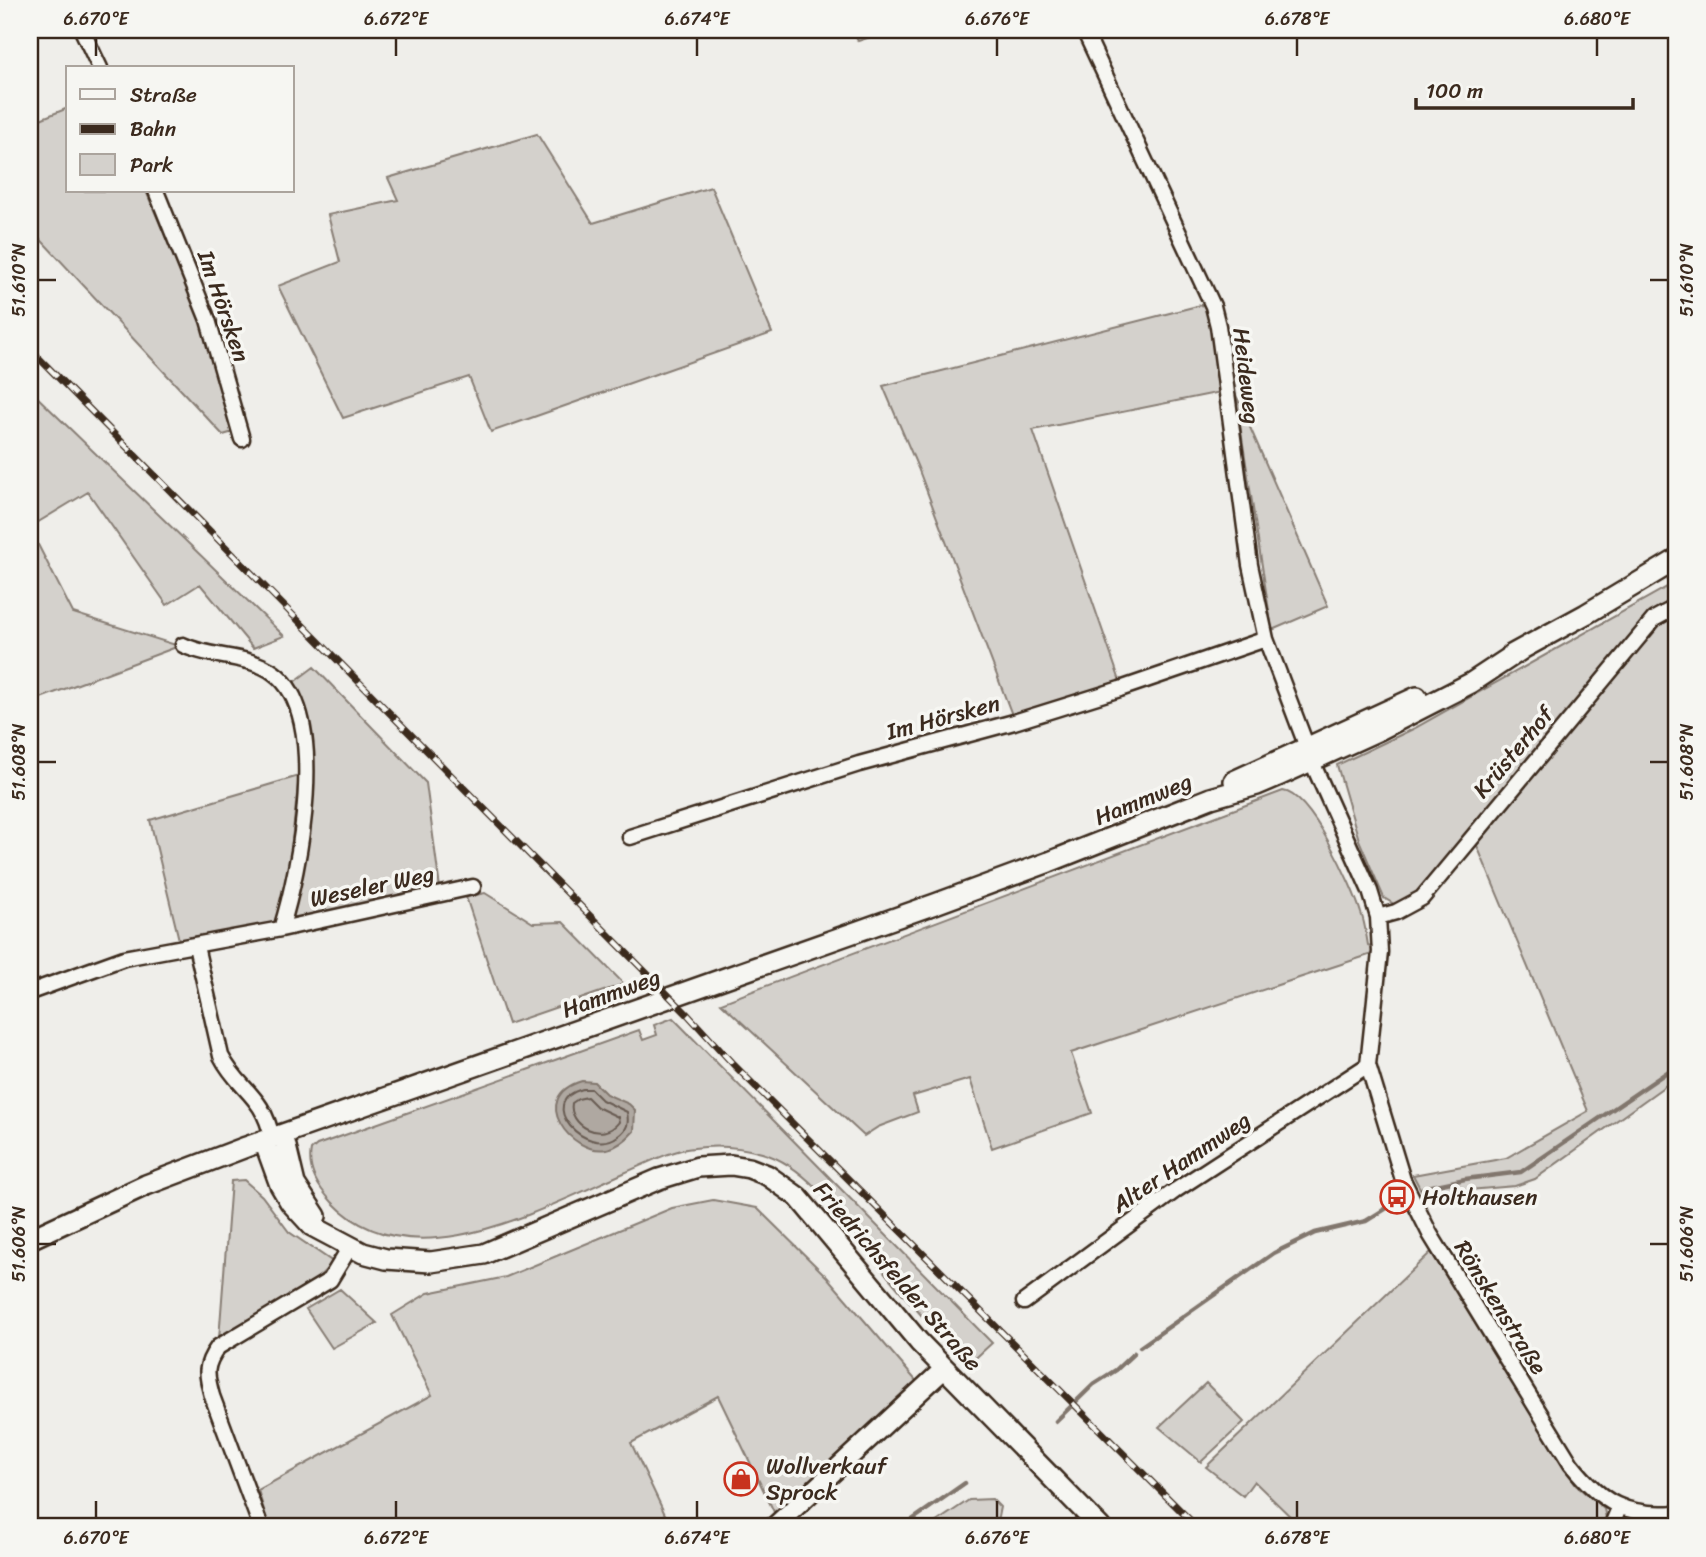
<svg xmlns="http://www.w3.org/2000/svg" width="1706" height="1557" viewBox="0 0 1706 1557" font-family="Sriracha,sans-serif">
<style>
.green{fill:#d4d1cc;stroke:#887e75;stroke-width:2}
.water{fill:#afa8a1;stroke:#81766d;stroke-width:2}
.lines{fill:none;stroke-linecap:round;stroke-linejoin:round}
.shore{stroke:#695c52;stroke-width:2}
.stream{stroke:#81766d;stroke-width:4.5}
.minor-casing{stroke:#3b2a1e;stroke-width:19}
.tertiary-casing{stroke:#3b2a1e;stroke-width:23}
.secondary-casing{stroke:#3b2a1e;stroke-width:24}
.minor{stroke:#f6f6f2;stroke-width:14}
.tertiary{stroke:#f6f6f2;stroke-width:18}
.secondary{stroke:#f6f6f2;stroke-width:19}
.rail-casing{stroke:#3b2a1e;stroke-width:7}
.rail{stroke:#f6f6f2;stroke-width:4.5;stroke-dasharray:13;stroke-linecap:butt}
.ticks{fill:none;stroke:#3b2a1e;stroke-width:2.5}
.labels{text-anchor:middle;stroke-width:7;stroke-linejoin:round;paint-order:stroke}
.street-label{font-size:23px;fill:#3b2a1e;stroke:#f6f6f2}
.poi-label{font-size:23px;fill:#3b2a1e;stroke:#f6f6f2;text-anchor:start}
.neatline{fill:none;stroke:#3b2a1e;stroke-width:2.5}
.ticks-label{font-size:18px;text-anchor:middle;fill:#3b2a1e}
</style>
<rect width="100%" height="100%" fill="#efeeea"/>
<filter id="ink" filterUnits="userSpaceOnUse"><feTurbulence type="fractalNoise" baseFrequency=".0143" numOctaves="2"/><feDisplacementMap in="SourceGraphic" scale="14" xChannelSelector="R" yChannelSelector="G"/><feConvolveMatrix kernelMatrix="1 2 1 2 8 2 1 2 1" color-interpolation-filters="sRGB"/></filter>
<g filter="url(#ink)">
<path class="green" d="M852 30H892L858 41Z
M68 108V191H146L200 318 233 432 223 435 30 228V123Z
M537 134 593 223 711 187 772 333 491 432 469 377 343 418 278 286 340 262 328 215 398 200 388 178Z
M1205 304 1212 328 1221 392 1033 430 1120 681 1012 715 918 468 883 386Z
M30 390 284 636 253 648 200 584 167 605 88 492 30 527Z
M1235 393 1328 606 1272 630Z
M30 529 73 613 179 646 30 702Z
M1676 582V602L1649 617 1415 895 1394 904 1384 898 1359 840 1337 765 1415 728Z
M1676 613V1078L1535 1179 1515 1186 1423 1194 1413 1175 1506 1158 1588 1111 1475 841 1660 622Z
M314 667 426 783 440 888 292 920C306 840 328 759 294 682Z
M299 776 288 877 275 923 180 944 150 820Z
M1283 791C1311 794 1353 887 1361 913 1365 923 1366 934 1368 945L1375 948V953L1071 1053 1092 1113 992 1148 970 1079 913 1096 918 1112 878 1127 864 1136 721 1003Z
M485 893 533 923 563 922 624 984 508 1024 466 897Z
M673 1018 992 1343 968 1365C939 1335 912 1306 886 1274 852 1234 815 1168 762 1153 741 1147 716 1145 694 1148 670 1150 646 1164 624 1173 543 1208 409 1284 332 1202 319 1188 307 1171 311 1150L317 1145 639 1030 643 1040 657 1035 654 1025Z
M244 1180 262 1196 289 1232 333 1262C304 1297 258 1316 219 1339L231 1181Z
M713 1200 757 1208 827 1277 918 1383 776 1516 718 1396 631 1443 671 1527H354L351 1522 338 1527H269L258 1490 432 1395 392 1315 428 1293 506 1277 672 1208Z
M1431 1252 1565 1469 1578 1487 1604 1509 1606 1518 1603 1527H1301L1254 1481 1243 1496 1206 1467Z
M340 1289 377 1323 332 1348 306 1309Z
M1206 1383 1244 1422 1201 1462 1159 1427Z
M992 1499 1000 1507 997 1522 989 1527H929L969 1500Z"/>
<path class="water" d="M582 1081 594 1082 606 1094 629 1104 635 1110 634 1131C627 1139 618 1147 607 1149 571 1156 527 1097 582 1081Z"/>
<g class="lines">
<path class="shore" d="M583 1089H591L602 1100 627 1112C629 1123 628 1129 618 1136 587 1159 533 1102 583 1089Z
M587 1097 597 1107 618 1117 619 1122C602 1144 568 1125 572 1103L578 1099Z"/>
<path class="stream" d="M1423 1188 1465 1179 1521 1172 1676 1066
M1140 1347 1274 1253 1315 1233 1366 1221 1398 1201
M1056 1421 1094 1384 1116 1370 1134 1353
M902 1527 965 1483"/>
<defs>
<path id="minor" d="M82 30 100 68
M1084 30 1213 306 1218 326 1250 565 1266 639 1316 771 1370 891 1378 917 1380 952 1368 1065 1403 1180 1430 1234 1571 1464C1602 1503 1625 1517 1676 1513
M156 191 208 320 242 439
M183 645C212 659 248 654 274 673 331 714 299 872 281 929
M630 837 859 764 1014 722 1120 689 1266 639
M1378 917 1396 912 1422 898 1654 619 1676 607
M196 946 221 1056C239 1091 263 1094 272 1138
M30 992 124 958 281 929 473 887
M1024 1302 1176 1190 1368 1065
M261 1527 212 1396C206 1374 204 1366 218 1347L330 1280 350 1247
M1611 1527 1619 1508"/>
<path id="tertiary" d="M774 1527 944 1369"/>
<path id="secondary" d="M1511 655 1586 614 1676 560
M1234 781 1417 697
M283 1134 295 1184 316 1216
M264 1141 280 1185 290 1202 312 1226 363 1253 386 1259 431 1262 484 1254 659 1179 698 1167 731 1165 749 1168 767 1175 798 1197 919 1342 1100 1527
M30 1239 146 1185 246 1147 935 904 1049 862 1211 798 1257 785 1278 776 1379 730 1471 683 1521 650"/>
</defs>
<use href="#minor" class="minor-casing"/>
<use href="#tertiary" class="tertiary-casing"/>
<use href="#secondary" class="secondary-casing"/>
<use href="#minor" class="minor"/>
<use href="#tertiary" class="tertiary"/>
<use href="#secondary" class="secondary"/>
<defs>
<path id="rail" d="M30 349 688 1015 733 1064 1197 1527"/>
</defs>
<use href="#rail" class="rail-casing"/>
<use href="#rail" class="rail"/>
</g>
</g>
<path class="ticks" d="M96 38V56M396 38V56M697 38V56M997 38V56M1297 38V56M1597 38V56M38 280H56M1650 280H1668M38 762H56M1650 762H1668M38 1244H56M1650 1244H1668M96 1501V1518M396 1501V1518M697 1501V1518M997 1501V1518M1297 1501V1518M1597 1501V1518"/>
<defs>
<symbol id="bus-ring" viewBox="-11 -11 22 22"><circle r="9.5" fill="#f6f6f2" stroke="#c8321e" stroke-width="1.5"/><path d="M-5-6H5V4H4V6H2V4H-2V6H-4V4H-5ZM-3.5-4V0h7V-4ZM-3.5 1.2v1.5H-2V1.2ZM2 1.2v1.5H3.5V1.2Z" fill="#c8321e"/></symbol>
<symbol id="shop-ring" viewBox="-11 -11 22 22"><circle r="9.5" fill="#f6f6f2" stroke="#c8321e" stroke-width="1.5"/><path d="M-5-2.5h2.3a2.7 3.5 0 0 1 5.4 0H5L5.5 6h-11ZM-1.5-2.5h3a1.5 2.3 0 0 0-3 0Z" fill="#c8321e"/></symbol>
</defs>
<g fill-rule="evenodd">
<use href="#bus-ring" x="1378" y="1178" width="38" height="38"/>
<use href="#shop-ring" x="722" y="1460" width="38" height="38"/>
</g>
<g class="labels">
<g class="street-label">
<text transform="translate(224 306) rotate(71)" y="8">Im Hörsken</text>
<text transform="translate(1247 376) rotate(83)" y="8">Heideweg</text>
<text transform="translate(943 717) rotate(-15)" y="8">Im Hörsken</text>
<text transform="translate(1513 752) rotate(-50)" y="8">Krüsterhof</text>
<text transform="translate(1143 799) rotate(-22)" y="8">Hammweg</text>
<text transform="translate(372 886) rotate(-12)" y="8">Weseler Weg</text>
<text transform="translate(611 993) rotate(-20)" y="8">Hammweg</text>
<text transform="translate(1181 1162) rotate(-34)" y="8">Alter Hammweg</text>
<text transform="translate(898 1276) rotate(49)" y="8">Friedrichsfelder Straße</text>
<text transform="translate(1501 1307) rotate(58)" y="8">Rönskenstraße</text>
</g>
<g class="poi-label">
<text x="1422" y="1205">Holthausen</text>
<text x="766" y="1474">Wollverkauf<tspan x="766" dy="26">Sprock</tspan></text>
</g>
</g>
<rect width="1706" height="1557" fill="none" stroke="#f6f6f2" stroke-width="77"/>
<rect x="66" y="66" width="228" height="126" fill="#f6f6f2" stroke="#aba49d" stroke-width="2"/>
<rect x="80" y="89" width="35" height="10" fill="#f6f6f2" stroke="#aba49d" stroke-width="2"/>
<text x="130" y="102" font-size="21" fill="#3b2a1e">Straße</text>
<rect x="80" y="124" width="35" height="10" fill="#3b2a1e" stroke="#aba49d" stroke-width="2"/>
<text x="130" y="136" font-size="21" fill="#3b2a1e">Bahn</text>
<rect x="80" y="154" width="35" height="21" fill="#d4d1cc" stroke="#aba49d" stroke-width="2"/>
<text x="130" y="172" font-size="21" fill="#3b2a1e">Park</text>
<path d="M1416 98v10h217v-10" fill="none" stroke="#3b2a1e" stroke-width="3.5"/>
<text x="1426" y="98" font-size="21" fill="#3b2a1e" stroke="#f6f6f2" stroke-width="5" paint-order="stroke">100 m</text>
<rect x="38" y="38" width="1630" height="1480" class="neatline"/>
<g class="ticks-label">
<text x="96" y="25">6.670°E</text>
<text x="396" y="25">6.672°E</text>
<text x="697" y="25">6.674°E</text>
<text x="997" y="25">6.676°E</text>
<text x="1297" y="25">6.678°E</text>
<text x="1597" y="25">6.680°E</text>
<text transform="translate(19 280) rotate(-90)" y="6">51.610°N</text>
<text transform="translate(1687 280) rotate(-90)" y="6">51.610°N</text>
<text transform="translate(19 762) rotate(-90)" y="6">51.608°N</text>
<text transform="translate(1687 762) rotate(-90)" y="6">51.608°N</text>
<text transform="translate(19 1244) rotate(-90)" y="6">51.606°N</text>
<text transform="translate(1687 1244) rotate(-90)" y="6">51.606°N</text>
<text x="96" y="1544">6.670°E</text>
<text x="396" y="1544">6.672°E</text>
<text x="697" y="1544">6.674°E</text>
<text x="997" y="1544">6.676°E</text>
<text x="1297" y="1544">6.678°E</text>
<text x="1597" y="1544">6.680°E</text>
</g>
</svg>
